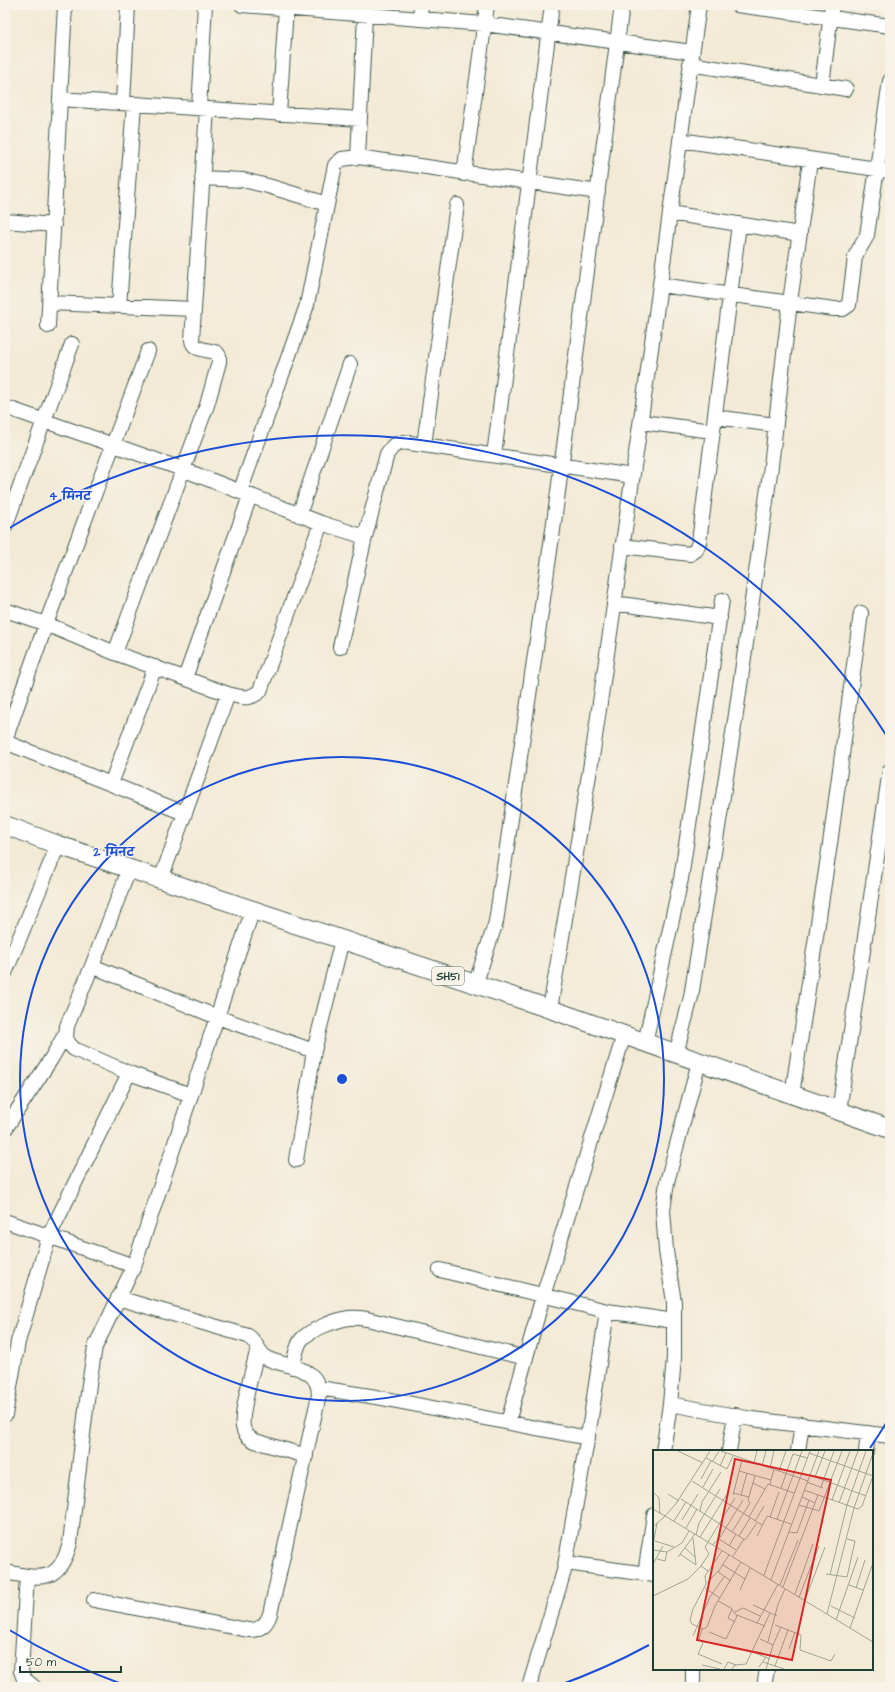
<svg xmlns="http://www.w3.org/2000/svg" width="895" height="1692" viewBox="0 0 895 1692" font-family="'Architects Daughter','Playpen Sans Deva',sans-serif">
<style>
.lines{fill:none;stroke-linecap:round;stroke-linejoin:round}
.minor-casing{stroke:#3f574c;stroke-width:16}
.major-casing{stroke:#3f574c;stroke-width:20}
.minor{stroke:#fff;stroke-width:14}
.major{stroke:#fff;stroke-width:18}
.ring{fill:none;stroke:#1d4ed8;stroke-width:2}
.labels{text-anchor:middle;stroke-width:3;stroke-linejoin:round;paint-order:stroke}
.shield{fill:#f7f3e8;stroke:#60746a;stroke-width:1}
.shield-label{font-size:11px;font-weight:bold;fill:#1f3d34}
.inset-road{fill:none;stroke:#9ea595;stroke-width:1}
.view{fill:#d62828;fill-opacity:0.15;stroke:#d62828;stroke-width:2}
.inset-edge{fill:none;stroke:#1f3d34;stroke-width:2}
.centre{fill:#1d4ed8;stroke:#f7f3e8;stroke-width:2}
.ring-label{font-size:12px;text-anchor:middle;font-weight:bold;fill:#1d4ed8;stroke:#f7f3e8;stroke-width:3;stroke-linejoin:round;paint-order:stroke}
</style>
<rect width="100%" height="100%" fill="#f7f3e8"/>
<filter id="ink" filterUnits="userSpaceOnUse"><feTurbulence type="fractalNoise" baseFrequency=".025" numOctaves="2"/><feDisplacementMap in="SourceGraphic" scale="8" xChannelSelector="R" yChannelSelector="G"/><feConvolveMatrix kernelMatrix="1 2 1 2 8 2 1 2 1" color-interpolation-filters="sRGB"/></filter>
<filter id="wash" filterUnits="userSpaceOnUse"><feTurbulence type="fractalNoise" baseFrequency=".012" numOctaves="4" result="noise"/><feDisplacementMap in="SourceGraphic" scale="16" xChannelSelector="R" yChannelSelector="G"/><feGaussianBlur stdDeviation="0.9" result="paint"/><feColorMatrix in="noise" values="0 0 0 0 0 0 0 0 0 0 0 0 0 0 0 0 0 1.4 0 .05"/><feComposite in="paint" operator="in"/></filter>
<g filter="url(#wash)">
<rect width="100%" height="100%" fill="#f3ead5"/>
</g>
<g filter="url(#ink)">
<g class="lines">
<defs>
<path id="minor" d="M242 5 484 24 692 52
M737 5 890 26
M420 19 421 5
M690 64 846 89
M822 85 832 5
M60 99 360 119
M123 103 128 5
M199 108 205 5
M279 114 286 8
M680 140 890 171
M358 157 365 15
M464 174 487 5
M202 178 243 180 268 186 327 204
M670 213 800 234
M5 221 54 225
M660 285 834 309H843L849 305 855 257C858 249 864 243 867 235L890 81
M50 303 194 309
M119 306 134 104
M48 326 65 5
M5 407 182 469 321 523 365 537
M715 417 775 425
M641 422 713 431
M424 445 457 205
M494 455 552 5
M240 492 307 305 335 165 342 159 358 157 598 192
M299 515 350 364
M5 527 72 344
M622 546 690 554 696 550 699 542 739 224
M614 603 720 618
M5 610 46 624 115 653 228 694C242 697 248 701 260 691L321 523
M340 647 365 537 387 454 393 446 403 442 633 476
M115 653 207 405 219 362V356L217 353C208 349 193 351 192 340L207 109
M185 678 250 496
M5 740 46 624 148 351
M5 742 184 813
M111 784 155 667
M130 867 92 966 67 1026 66 1038 69 1044 74 1049 129 1073 191 1095
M161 879 228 694
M92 966 217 1017 314 1051
M5 973 58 845
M475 985 496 922 553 530 622 5
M550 1009 593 751 653 335 699 5
M645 1043 681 879 722 600
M676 1054 691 997 736 714 771 466 790 302 810 161
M792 1095 830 844 861 613
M839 1111 890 770
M5 1129 51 1059 66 1033
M296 1160 314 1051 342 940
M5 1221 134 1266
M440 1270 607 1311 674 1321
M258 1348C254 1365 240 1413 243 1427 244 1434 249 1438 255 1441L306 1456
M292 1367C295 1359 296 1347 301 1340 309 1330 336 1320 349 1318 355 1317 361 1318 367 1319L526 1358
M319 1388 376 1397 588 1438
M670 1404 752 1419 890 1436
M5 1415 18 1342 49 1236 129 1073
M508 1422 543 1296 624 1035
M663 1451 670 1404 674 1358V1302L666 1251 663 1210 667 1182 699 1062
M729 1451 735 1415
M798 1451 802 1424
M866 1451 868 1433
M566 1563 654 1575
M5 1572C41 1579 59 1584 70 1543L89 1384 95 1347 134 1266 253 909
M645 1574 654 1515
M27 1577 21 1671 24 1679 34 1687
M94 1600 248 1630C260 1631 267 1624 270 1614L319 1395C319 1365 287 1368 266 1358 258 1351 256 1341 248 1336L118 1298
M529 1687 564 1571 590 1424 607 1311
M693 1687V1669
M764 1687 767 1669"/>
<path id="major" d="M5 825 58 845 550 1009 890 1129"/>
</defs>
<use href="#minor" class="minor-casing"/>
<use href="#major" class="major-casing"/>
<use href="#minor" class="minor"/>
<use href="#major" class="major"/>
</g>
</g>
<g class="ring">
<circle cx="342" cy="1079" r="322"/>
<path d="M888 1420A644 644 0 0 1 870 1448M649 1645A644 644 0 0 1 557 1686M127 1686A644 644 0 0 1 6 1628M6 530A644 644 0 0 1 888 738"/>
</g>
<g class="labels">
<rect class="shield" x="432" y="967" width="32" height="18" rx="3"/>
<g class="shield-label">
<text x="448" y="980">SH51</text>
</g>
</g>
<g transform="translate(653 1450)">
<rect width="220" height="220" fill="#f3ead5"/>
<path class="inset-road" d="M25 1 50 13M68 1 155 31M156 3 220 26M53 8 74 19 80 6M59 12 66 1M101 13 104 1M67 16 73 3M109 16 113 1M117 18 121 1M86 21 118 30M126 21 133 1M157 25 213 46M162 27 172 1M48 29 58 11M39 31 109 75M154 32 170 38M100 33 112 39M117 34 121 19M50 37 60 19M168 37 181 1M128 38 140 4 154 8M151 40 205 59 209 56 220 26M0 42 6 48 7 64M80 43 96 47M15 44 26 51M80 45 89 10M88 45 94 23M149 47 162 53M28 49 92 90 104 73M179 50 197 1M186 53 205 1M146 55 166 61 189 1M0 59 12 66 22 55 57 1M47 61 49 52 68 22M96 67 115 34 141 43M117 67 126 42M124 69 149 1M29 70 45 44M21 71 33 52M102 71 111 56M0 77 12 66 220 192M33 78 44 59M79 82 97 53 95 50 102 26M136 82 144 83 156 50M43 85 46 73 67 39M86 86 97 68M104 86 114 66 138 74M47 87 74 44M66 89 90 50M2 91 21 97M0 95 4 73M59 95 66 89 83 100M76 96 83 84M32 98 43 108M0 100 14 102 29 93 36 81M69 101 52 126 53 134 40 159 37 170 39 174 50 179 54 177 62 156 88 112M27 104 43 115 40 88M76 105 65 122 78 131M80 106 91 89M25 107 42 84M4 109 12 111 14 102M0 114 10 96M70 115 92 129M55 121 48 116 56 104 52 97 82 48M173 124 194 127 202 91 194 89M111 125 157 1M177 125 194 55 213 1M118 130 166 1M54 133 65 121M127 135 145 90M196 135 210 140M130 137 165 45M52 138 67 148M203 138 212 110M87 140 97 118M142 144 160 94M0 146 35 129 48 116M146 147 166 96M152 150 172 97M100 155 124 166M178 156 202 168M79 159 75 168 82 172M82 162 90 158 107 166M174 164 201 58 220 3M84 165 112 176M183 170 205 107M104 173 125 134M122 175 148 185 147 200 178 211 182 204M197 178 220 113M49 179 46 189 50 193 45 204 69 214M56 182 73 189 84 166 78 158 65 151M40 186 57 147 71 127M107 189 120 195 113 219M115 192 125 154 132 139M120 195 128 177M136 199 142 182M100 202 117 209M110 212 131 219M49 215 67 219M122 216 135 180M106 217 113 207M71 219 75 212 83 215M79 219 82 215 93 214 117 163"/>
<path class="view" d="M82 9 178 30 139 210 44 190Z"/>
<rect width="220" height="220" class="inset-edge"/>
</g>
<circle cx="342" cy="1079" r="6" class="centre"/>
<g class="ring-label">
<text x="70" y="500">4 मिनट</text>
<text x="114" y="856">2 मिनट</text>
</g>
<rect width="895" height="1692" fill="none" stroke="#f7f3e8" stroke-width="20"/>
<path d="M20 1666v6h101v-6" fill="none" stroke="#1f3d34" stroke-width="2"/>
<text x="26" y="1666" font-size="12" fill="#1f3d34" stroke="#f7f3e8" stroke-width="3" paint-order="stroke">50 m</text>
</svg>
